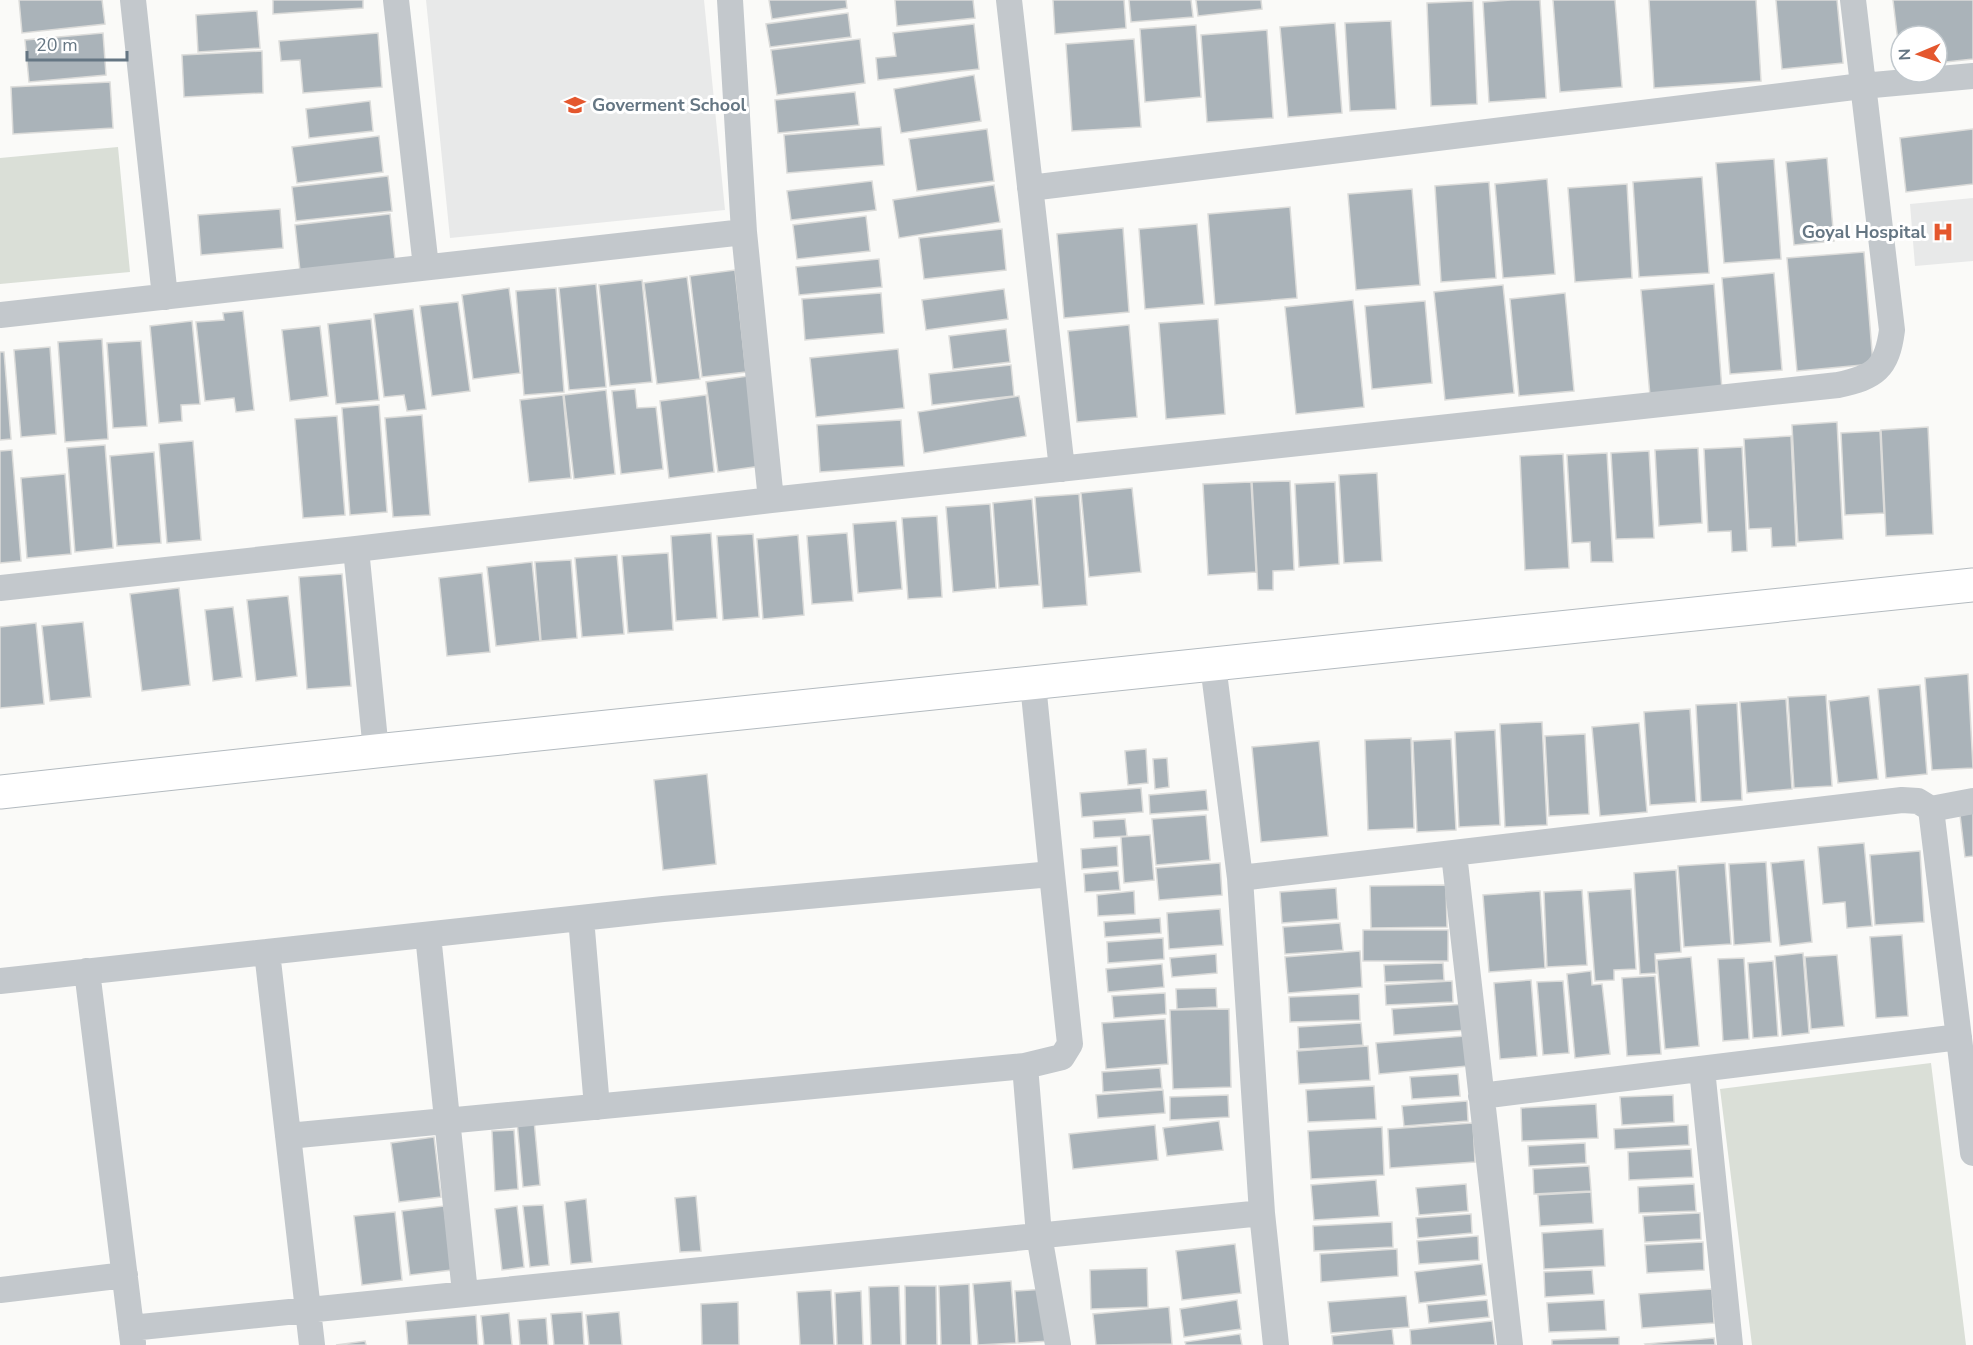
<svg xmlns="http://www.w3.org/2000/svg" width="1973" height="1345" viewBox="0 0 1973 1345" font-family="'Nunito Sans',sans-serif">
<style>
.built{fill:#e8e9e9}
.green{fill:#dadfd7}
.building{fill:#aab3b9;stroke:#dcdcda;stroke-width:1.5}
.lines{fill:none;stroke-linecap:round;stroke-linejoin:round}
.secondary-casing{stroke:#b3babf;stroke-width:35}
.street{stroke:#c3c8cc;stroke-width:26}
.secondary{stroke:#fff;stroke-width:33}
.labels{text-anchor:middle;stroke-width:6;stroke-linejoin:round;paint-order:stroke}
.poi-label{font-size:18px;font-weight:bold;fill:#657683;stroke:#fff;text-anchor:start}
</style>
<rect width="100%" height="100%" fill="#fafaf8"/>
<path class="built" d="M426 0H704L725 210 450 238Z
M1973 198V261L1915 266 1910 204Z"/>
<path class="green" d="M118 147 130 272 0 284V158Z
M1931 1063 1966 1345H1752L1720 1089Z"/>
<path class="building" d="M19 0H102L105 24 22 33Z
M273 0H363V8L273 14Z
M769 0H846L847 8 772 19Z
M895 0H973L975 18 897 26Z
M1053 0H1124L1126 28 1055 34Z
M1129 0H1191L1193 17 1131 22Z
M1196 0H1261L1262 9 1198 16Z
M1511 0H1540L1546 98 1489 102 1483 2Z
M1553 0H1615L1622 87 1560 92Z
M1649 0H1756L1761 81 1654 88Z
M1776 0H1837L1843 63 1782 69Z
M1893 0H1973V59L1937 63V36H1901V67Z
M1473 1 1477 104 1431 106 1427 3Z
M257 11 260 48 198 52 196 15Z
M848 13 851 37 770 47 766 24Z
M1391 21 1396 109 1350 111 1345 23Z
M1335 23 1342 113 1288 117 1280 27Z
M974 24 979 69 878 80 876 58 896 56 893 33Z
M1196 25 1201 97 1145 102 1140 29Z
M1267 30 1273 118 1207 122 1201 35Z
M103 33 106 75 29 82 25 40Z
M378 33 382 87 303 93 300 60 281 61 279 41Z
M860 39 865 83 777 95 771 50Z
M1134 39 1141 127 1072 131 1066 44Z
M262 51 263 93 184 97 182 55Z
M974 75 981 121 901 133 894 89Z
M110 82 113 128 13 134 11 87Z
M855 92 859 125 778 133 775 100Z
M370 101 373 131 309 138 306 109Z
M881 127 884 165 787 173 784 135Z
M987 129 994 181 917 191 909 139Z
M1973 129V184L1906 192 1900 138Z
M379 136 383 172 297 183 292 147Z
M1827 158 1834 241 1794 245 1786 162Z
M1774 159 1781 259 1724 263 1716 163Z
M388 176 392 211 296 221 292 187Z
M1702 177 1709 273 1639 277 1633 182Z
M1547 179 1555 274 1503 278 1495 184Z
M872 181 876 210 791 220 787 191Z
M1489 182 1496 278 1441 282 1435 186Z
M1627 184 1632 278 1575 282 1568 188Z
M994 185 1000 222 899 238 893 200Z
M1412 189 1420 285 1356 290 1348 194Z
M1290 207 1297 298 1215 305 1208 214Z
M280 209 283 248 201 255 198 215Z
M390 214 395 260 300 271 295 225Z
M866 216 870 251 797 259 793 225Z
M1197 224 1204 304 1145 309 1139 229Z
M1123 228 1129 312 1064 318 1057 234Z
M1002 229 1006 270 924 279 919 238Z
M1864 252 1873 364 1797 371 1787 258Z
M879 259 882 287 799 295 796 267Z
M735 270 746 372 702 377 690 276Z
M1774 273 1782 370 1730 374 1722 278Z
M687 277 700 379 657 384 644 283Z
M642 280 652 382 610 386 599 285Z
M596 284 606 387 569 390 559 288Z
M1714 284 1722 390 1650 396 1641 290Z
M1503 285 1514 393 1445 400 1434 292Z
M509 288 520 373 473 379 462 295Z
M556 288 564 392 524 395 516 291Z
M1004 289 1008 319 926 330 922 300Z
M881 293 884 333 805 340 802 299Z
M1565 293 1574 391 1519 396 1510 299Z
M1353 300 1364 407 1296 414 1285 307Z
M1425 301 1432 383 1372 389 1365 306Z
M458 302 470 391 432 396 420 306Z
M413 309 426 409 407 411 404 395 384 397 374 314Z
M243 311 254 410 236 412 234 398 205 401 196 322 224 320 223 313Z
M371 319 379 400 336 404 328 324Z
M1218 319 1225 414 1166 419 1159 323Z
M192 321 200 404 181 405 182 421 159 423 150 326Z
M1129 325 1137 417 1077 422 1068 331Z
M320 326 328 396 290 401 282 330Z
M1006 329 1010 362 953 369 949 336Z
M102 339 108 439 65 442 58 342Z
M141 341 147 426 113 428 107 343Z
M50 347 56 434 21 437 14 350Z
M898 349 904 408 816 417 810 358Z
M0 352H4L11 439 0 440Z
M1011 365 1014 396 932 405 929 374Z
M748 376 761 466 718 472 706 382Z
M635 389 637 408 656 407 663 469 621 474 612 391Z
M606 390 615 474 574 479 564 395Z
M563 395 571 478 529 482 520 400Z
M706 395 714 472 669 478 660 401Z
M1019 396 1026 436 924 453 918 412Z
M379 405 387 512 350 515 342 408Z
M422 415 430 515 393 517 385 418Z
M337 416 345 515 303 518 295 419Z
M901 420 904 466 820 472 817 425Z
M1837 422 1843 539 1798 542 1792 425Z
M1928 427 1933 534 1886 536 1881 430Z
M1880 431 1884 513 1845 515 1841 433Z
M1791 436 1796 546 1772 547 1771 528 1749 529 1744 439Z
M193 441 201 540 167 543 159 444Z
M105 445 113 548 75 552 67 448Z
M1742 447 1747 551 1732 552 1731 531 1708 532 1704 449Z
M1698 448 1702 523 1659 526 1655 450Z
M12 450 21 561 0 563V451Z
M1649 451 1654 538 1616 539 1611 453Z
M154 452 161 543 117 546 110 456Z
M1607 453 1613 562H1591L1590 542 1572 543 1567 455Z
M1563 454 1569 568 1525 570 1520 456Z
M1377 473 1382 561 1344 563 1339 475Z
M65 474 71 554 27 558 21 478Z
M1290 481 1294 570 1273 571V590H1258L1252 482Z
M1251 482 1256 572 1208 575 1203 484Z
M1335 482 1339 564 1299 567 1295 484Z
M1132 488 1141 572 1089 577 1081 493Z
M1079 494 1087 605 1043 608 1035 497Z
M1032 499 1039 585 999 588 993 503Z
M990 504 996 588 953 592 946 507Z
M937 516 942 597 908 599 902 518Z
M896 521 902 589 858 593 853 524Z
M711 533 717 618 676 621 671 536Z
M847 533 853 601 812 604 807 536Z
M753 534 759 617 723 620 717 536Z
M798 535 804 615 763 619 757 539Z
M668 553 673 630 628 633 622 556Z
M617 555 624 634 582 637 575 558Z
M571 560 577 638 541 641 535 562Z
M532 562 540 641 496 646 487 567Z
M482 573 490 652 447 656 439 578Z
M342 574 351 686 307 689 299 577Z
M179 588 190 685 142 691 130 594Z
M288 596 297 676 256 681 247 600Z
M233 607 242 677 213 681 205 610Z
M83 622 91 697 50 701 42 626Z
M36 623 44 704 0 708V627Z
M1968 674 1973 768 1932 770 1925 678Z
M1920 685 1927 774 1886 778 1878 689Z
M1826 695 1832 786 1794 788 1788 697Z
M1869 696 1878 779 1838 783 1829 701Z
M1786 699 1792 789 1747 793 1740 702Z
M1737 703 1742 800 1701 802 1696 705Z
M1690 709 1696 802 1650 805 1644 712Z
M1542 722 1547 825 1505 827 1500 724Z
M1639 723 1647 812 1600 816 1592 727Z
M1495 730 1500 825 1459 827 1455 732Z
M1585 734 1589 814 1549 816 1545 736Z
M1411 738 1414 828 1368 830 1365 740Z
M1451 739 1456 830 1417 832 1413 741Z
M1319 741 1328 836 1261 842 1252 747Z
M1146 749 1148 783 1128 785 1125 751Z
M1167 758 1169 787 1155 789 1153 759Z
M707 774 716 864 663 870 654 780Z
M1141 788 1143 812 1082 817 1080 793Z
M1206 790 1208 810 1150 814 1149 795Z
M1973 813V856L1965 857 1960 815Z
M1206 815 1210 860 1156 865 1152 819Z
M1125 819 1127 836 1094 838 1093 821Z
M1150 835 1154 880 1124 883 1121 837Z
M1864 843 1872 926 1847 928 1845 902 1823 904 1818 847Z
M1117 846 1118 866 1082 869 1081 849Z
M1920 851 1924 922 1875 925 1870 855Z
M1804 860 1812 942 1780 946 1771 863Z
M1766 862 1771 942 1734 945 1729 864Z
M1220 863 1222 895 1159 900 1156 868Z
M1725 863 1731 944 1684 947 1678 866Z
M1676 870 1681 952 1655 954 1656 973 1640 974 1634 873Z
M1118 871 1120 890 1085 892 1084 874Z
M1446 885 1447 927 1371 928 1370 886Z
M1336 888 1338 919 1282 923 1280 892Z
M1631 889 1636 969 1614 970V980L1595 981 1588 892Z
M1582 890 1587 965 1547 967 1544 892Z
M1134 891 1135 914 1098 916 1097 895Z
M1540 891 1545 968 1489 972 1483 895Z
M1220 909 1223 945 1169 949 1167 913Z
M1160 918 1161 933 1105 937 1104 922Z
M1340 923 1343 950 1285 954 1283 927Z
M1363 930H1448V961H1363Z
M1902 935 1908 1016 1876 1018 1870 937Z
M1163 938 1164 959 1108 963 1107 942Z
M1360 951 1362 987 1288 993 1285 957Z
M1803 953 1809 1033 1782 1036 1775 956Z
M1216 954 1217 973 1172 977 1170 958Z
M1837 955 1844 1026 1811 1029 1805 957Z
M1691 957 1699 1046 1665 1049 1657 960Z
M1744 958 1749 1039 1723 1041 1718 959Z
M1773 961 1778 1036 1753 1038 1748 963Z
M1443 963 1444 980 1385 982 1384 965Z
M1162 964 1164 987 1108 992 1106 969Z
M1591 971 1592 985 1602 984 1610 1054 1575 1058 1567 974Z
M1655 976 1661 1054 1627 1056 1622 978Z
M1531 980 1537 1056 1500 1059 1494 983Z
M1452 981 1453 1002 1386 1005 1385 985Z
M1563 981 1569 1053 1543 1055 1537 982Z
M1216 988 1217 1007 1177 1009 1176 989Z
M1165 993 1166 1014 1114 1018 1112 996Z
M1359 994 1360 1020 1290 1022 1289 997Z
M1467 1004 1469 1030 1394 1035 1392 1009Z
M1229 1009 1231 1087 1173 1089 1170 1010Z
M1165 1019 1168 1064 1106 1069 1102 1023Z
M1361 1023 1363 1045 1299 1049 1298 1027Z
M1465 1036 1468 1066 1379 1074 1376 1043Z
M1368 1046 1370 1080 1299 1084 1297 1051Z
M1160 1068 1162 1088 1103 1092 1102 1072Z
M1458 1074 1460 1096 1412 1099 1410 1077Z
M1374 1086 1376 1119 1308 1122 1306 1090Z
M1163 1090 1165 1113 1098 1118 1096 1095Z
M1228 1095 1229 1117 1170 1120V1097Z
M1673 1095 1674 1122 1622 1125 1620 1097Z
M1467 1101 1468 1121 1404 1126 1402 1106Z
M1596 1104 1598 1138 1522 1141 1521 1108Z
M534 1120 540 1185 523 1187 517 1121Z
M1219 1121 1223 1150 1167 1156 1163 1128Z
M1473 1123 1475 1162 1390 1168 1388 1129Z
M1155 1125 1158 1160 1073 1169 1069 1134Z
M1688 1125 1689 1145 1615 1149 1614 1129Z
M1382 1127 1384 1175 1311 1179 1308 1131Z
M514 1130 518 1189 495 1191 492 1131Z
M434 1137 441 1197 399 1202 391 1143Z
M1585 1143 1586 1163 1529 1166 1528 1146Z
M1691 1149 1693 1177 1629 1180 1628 1152Z
M1589 1166 1591 1191 1534 1194 1533 1169Z
M1376 1180 1379 1216 1314 1220 1311 1185Z
M1466 1184 1468 1211 1419 1215 1416 1188Z
M1694 1184 1696 1211 1639 1213 1638 1187Z
M1591 1192 1593 1223 1540 1226 1538 1195Z
M696 1196 701 1251 680 1252 675 1198Z
M586 1199 592 1262 571 1264 565 1202Z
M543 1205 549 1265 530 1267 523 1206Z
M444 1206 452 1270 410 1275 402 1211Z
M517 1206 524 1267 502 1270 495 1209Z
M395 1212 402 1280 362 1285 354 1216Z
M1700 1213 1701 1239 1645 1242 1643 1216Z
M1471 1214 1472 1233 1418 1238 1416 1218Z
M1392 1222 1393 1247 1314 1251 1313 1226Z
M1603 1229 1605 1266 1544 1269 1542 1233Z
M1478 1236 1479 1260 1419 1264 1417 1241Z
M1703 1242 1704 1270 1647 1273 1645 1245Z
M1235 1244 1241 1293 1182 1300 1176 1251Z
M1397 1249 1398 1276 1321 1282 1320 1254Z
M1482 1264 1486 1295 1419 1303 1415 1272Z
M1147 1268 1148 1307 1091 1309 1090 1270Z
M1592 1270 1594 1294 1545 1297 1544 1272Z
M1011 1281 1016 1343 978 1345 973 1284Z
M969 1284 971 1345H941L939 1286Z
M899 1286 901 1345H871L869 1287Z
M905 1286H936L937 1345H906Z
M1046 1289 1050 1341 1018 1343 1015 1291Z
M1712 1289 1714 1323 1642 1328 1639 1294Z
M831 1290 834 1345H800L797 1292Z
M861 1291 863 1345H837L835 1293Z
M1406 1296 1409 1327 1331 1333 1328 1302Z
M1237 1300 1241 1329 1184 1337 1180 1309Z
M1487 1300 1489 1317 1429 1323 1427 1305Z
M1604 1300 1606 1330 1549 1332 1547 1303Z
M738 1302 739 1345H702L701 1304Z
M1169 1307 1172 1344 1096 1345 1093 1314Z
M582 1312 584 1345H554L551 1314Z
M619 1312 622 1345H589L586 1315Z
M509 1313 512 1345H484L481 1316Z
M476 1315 478 1345H408L406 1321Z
M546 1318 548 1345H520L518 1320Z
M1492 1321 1495 1345H1411L1410 1330Z
M1392 1329 1394 1345H1333L1332 1336Z
M1240 1334 1242 1345H1186L1185 1342Z
M1619 1337V1345H1552V1340Z
M1714 1338 1715 1345H1646L1645 1344Z
M365 1341 366 1345H336Z"/>
<g class="lines">
<defs>
<path id="secondary" d="M0 792 376 751 1973 585"/>
</defs>
<use href="#secondary" class="secondary-casing"/>
<path class="street" d="M133 0 165 297
M396 0 426 267
M730 0 744 232 771 500
M1009 0 1062 469
M1030 188 1862 86 1973 76
M0 315 744 232
M356 549 376 751
M0 588 356 549 771 500 1838 385C1875 377 1887 369 1892 330L1853 0
M1213 665 1240 878 1262 1213 1276 1345
M1033 684 1052 874
M1931 809 1973 1153
M1454 854 1510 1345
M1240 878 1902 800 1918 801 1931 809 1973 801
M581 918 597 1107
M428 935 465 1293
M267 952 312 1345
M87 971 133 1343
M0 981 663 909 1052 874 1070 1044 1062 1057 1025 1066 288 1136
M1025 1066 1039 1235 1058 1345
M1702 1069 1730 1345
M1481 1096 1959 1037
M0 1290 125 1275
M131 1328 1262 1213"/>
<use href="#secondary" class="secondary"/>
</g>
<defs>
<symbol id="school-bare" viewBox="-9 -9 18 18"><path d="M0-5L7-2L0 1L-7-2ZM-4 1L0 2.5L4 1V4Q0 6-4 4Z" fill="#e4572e" stroke="#fff" stroke-width="2.5" paint-order="stroke"/></symbol>
<symbol id="hospital-bare" viewBox="-9 -9 18 18"><path d="M-5-5h3v3.5h4V-5h3V5h-3V1.5h-4V5h-3Z" fill="#e4572e" stroke="#fff" stroke-width="2.5" paint-order="stroke"/></symbol>
</defs>
<g fill-rule="evenodd">
<use href="#school-bare" x="560" y="90" width="30" height="30"/>
<use href="#hospital-bare" x="1928" y="217" width="30" height="30"/>
</g>
<g class="labels">
<g class="poi-label">
<text x="592" y="111">Goverment School</text>
<text x="1926" y="238" text-anchor="end">Goyal Hospital</text>
</g>
</g>
<g transform="translate(1919 54) rotate(268)"><circle r="28" fill="#ffffff" stroke="#c1c8cd" stroke-width="1.5"/>
<path d="M0-4.5L10 22L0 15L-10 22Z" fill="#e4572e"/>
<text y="-9" font-size="16" font-weight="bold" text-anchor="middle" fill="#657683">N</text>
</g>
<path d="M27 51v9h100v-9" fill="none" stroke="#657683" stroke-width="3"/>
<text x="36" y="51" font-size="18" fill="#657683" stroke="#ffffff" stroke-width="4.5" paint-order="stroke">20 m</text>
</svg>
